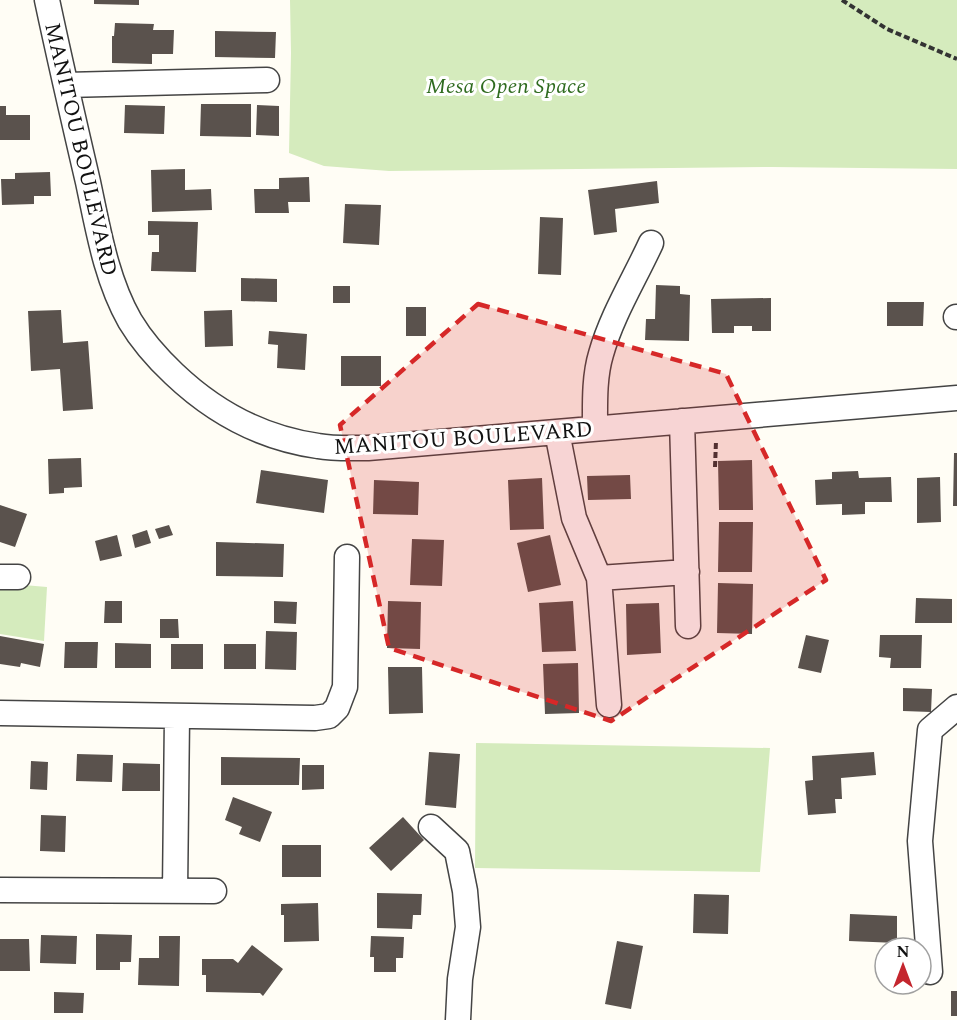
<svg xmlns="http://www.w3.org/2000/svg" width="957" height="1020" viewBox="0 0 957 1020" font-family="Spectral,serif">
<style>
.green{fill:#d5ebbd}
.building{fill:#5a524d}
.lines{fill:none;stroke-linecap:round;stroke-linejoin:round}
.minor-casing{stroke:#444;stroke-width:27}
.path{stroke:#333;stroke-width:4;stroke-dasharray:6 3;stroke-linecap:butt}
.minor{stroke:#fff;stroke-width:24}
.marked{fill:#d62828;fill-opacity:0.2;stroke:#d62828;stroke-width:4.5;stroke-dasharray:12 8;stroke-linejoin:round}
.labels{text-anchor:middle;stroke-width:6;stroke-linejoin:round;paint-order:stroke}
.park-label{font-size:22px;font-style:italic;fill:#2f6b1f;stroke:#fff}
.street-label{font-size:22px;fill:#111;stroke:#fff}
</style>
<rect width="100%" height="100%" fill="#fffdf5"/>
<path class="green" d="M290 0H957V169L772 167 389 171 324 166 289 153 291 53Z
M0 583 47 587 44 641 0 634Z
M476 743 770 748 760 872 475 868Z"/>
<path class="building" d="M94 0H139V5L94 4Z
M115 23 154 24 153 30H174L173 54H152V64L112 63V36H114Z
M215 31 276 32 275 58 215 57Z
M201 104H251V137L200 136Z
M125 105 165 106 164 134 124 133Z
M257 105 279 106V136L256 135Z
M0 106H6V115H30V140H0Z
M185 169V190L211 189 212 210 152 212 151 170Z
M50 172 51 196H34V204L2 205 1 179H15V173Z
M309 177 310 202H288L289 213H255L254 189H279V178Z
M657 181 659 203 615 209 617 232 594 235 588 190Z
M345 204 381 205 379 245 343 243Z
M540 217 563 218 561 275 538 274Z
M148 221 198 222 196 272 151 271 152 252H159V235H148Z
M241 278 277 279V302L241 301Z
M656 285 680 286V294L690 295 689 341 645 340 646 319H655Z
M333 286H350V303H333Z
M771 298V331H752V326H734V333H712L711 299Z
M887 302H924L923 326H887Z
M406 307H426V336H406Z
M61 310 63 343 88 341 93 409 63 411 60 369 31 371 28 311Z
M232 310 233 346 205 347 204 311Z
M269 331 307 334 305 370 277 368 278 345 268 344Z
M341 356H381V386H341Z
M954 453H957V506H953Z
M81 458 82 487 64 488V493L49 494 48 459Z
M752 460 753 510H719L718 461Z
M261 470 328 480 324 513 256 503Z
M858 471 859 478 891 477 892 502H865V514L842 515V504L816 505 815 480 832 479V472Z
M630 475 631 499 588 500 587 476Z
M940 477 941 522 917 523V478Z
M542 478 544 529 510 530 508 480Z
M374 480 419 482 418 515 373 514Z
M0 505 27 514 15 547 0 542Z
M719 522H753L752 572H718Z
M169 525 173 535 159 539 155 529Z
M147 530 151 543 135 548 132 535Z
M117 535 122 556 100 561 95 541Z
M550 535 561 585 528 592 517 543Z
M412 539 444 540 442 586 410 585Z
M216 542 284 544 283 577 216 576Z
M718 583 753 584 752 634 717 633Z
M916 598 952 599V623H915Z
M105 601H122V623H104Z
M274 601 297 602 296 624 274 623Z
M388 601 421 602 420 649 387 648Z
M573 601 576 651 542 652 539 603Z
M659 603 661 653 627 655 626 604Z
M160 619H178L179 638H160Z
M266 631 297 632 296 670 265 669Z
M806 635 829 640 821 673 798 668Z
M880 635H922L921 668H890L891 658 879 657Z
M0 636 44 644 40 667 21 663 20 667 0 664Z
M65 642H98L97 668H64Z
M115 643 151 644V668H115Z
M171 644H203V669H171Z
M224 644H256V669H224Z
M578 663 579 713 545 714 543 664Z
M388 667H422L423 713 389 714Z
M903 688 932 689 931 712 903 711Z
M429 752 460 754 456 808 425 805Z
M874 752 876 775 841 778 842 799H835L836 813 808 815 805 781 813 780 812 756Z
M77 754 113 755 112 782 76 781Z
M221 757 300 758 299 785H221Z
M31 761 48 762 47 790 30 789Z
M123 763 160 764V791H122Z
M302 765H324V789L302 790Z
M233 797 272 812 260 842 239 834 242 827 225 820Z
M41 815 66 816 65 852 40 851Z
M403 817 424 840 391 871 369 848Z
M282 845H321V877H282Z
M377 893 422 894 421 915H413L412 929 377 928Z
M694 894 729 895 728 934 693 933Z
M318 903 319 941 284 942V915H281V904Z
M850 914 897 916V943L849 941Z
M96 934 132 935 131 962H120V970H96Z
M41 935 77 936 76 964 40 963Z
M159 936H180L179 986 138 985 139 958H159Z
M371 936 404 937 403 958H396V972H374V957H370Z
M0 939H29L30 971H0Z
M617 941 643 946 631 1009 605 1004Z
M252 945 283 969 263 996 260 993 206 992V975H202V959H233L238 963Z
M951 991H957V1016H951Z
M54 992 84 993 83 1013H54Z"/>
<g class="lines">
<defs>
<path id="minor" d="M47 0C60 61 74 122 88 182 98 229 106 279 130 321 142 341 157 358 174 374 215 413 261 438 318 446 334 449 352 448 368 448L957 398
M66 85 267 80
M956 317H957
M682 421 688 626
M595 428C595 404 594 377 601 354 612 315 634 280 651 243
M557 432 574 518 599 578 687 572
M0 577H18
M599 578 609 705
M0 713 315 718 329 716 337 708 345 687 347 557
M431 827 457 851 465 891 468 927 460 979 458 1020
M0 890 214 891
M175 891 177 717
M930 972 920 841 930 730 957 707"/>
</defs>
<use href="#minor" class="minor-casing"/>
<path class="path" d="M842 0 887 29 957 59
M715 467 716 441"/>
<use href="#minor" class="minor"/>
</g>
<path class="marked" d="M478 304 726 374 826 580 611 721 389 648 340 425Z"/>
<g class="labels">
<g class="park-label">
<text x="506" y="93">Mesa Open Space</text>
</g>
<g class="street-label">
<text transform="translate(82 149) rotate(77)" y="8">MANITOU BOULEVARD</text>
<text transform="translate(463 437) rotate(-4)" y="8">MANITOU BOULEVARD</text>
</g>
</g>
<g transform="translate(903 966)"><circle r="28" fill="#ffffff" stroke="#a0a0a0" stroke-width="1.5"/>
<path d="M0-4.5L10 22L0 15L-10 22Z" fill="#c4262e"/>
<text y="-9" font-size="16" font-weight="bold" text-anchor="middle" fill="#111111">N</text>
</g>
</svg>
